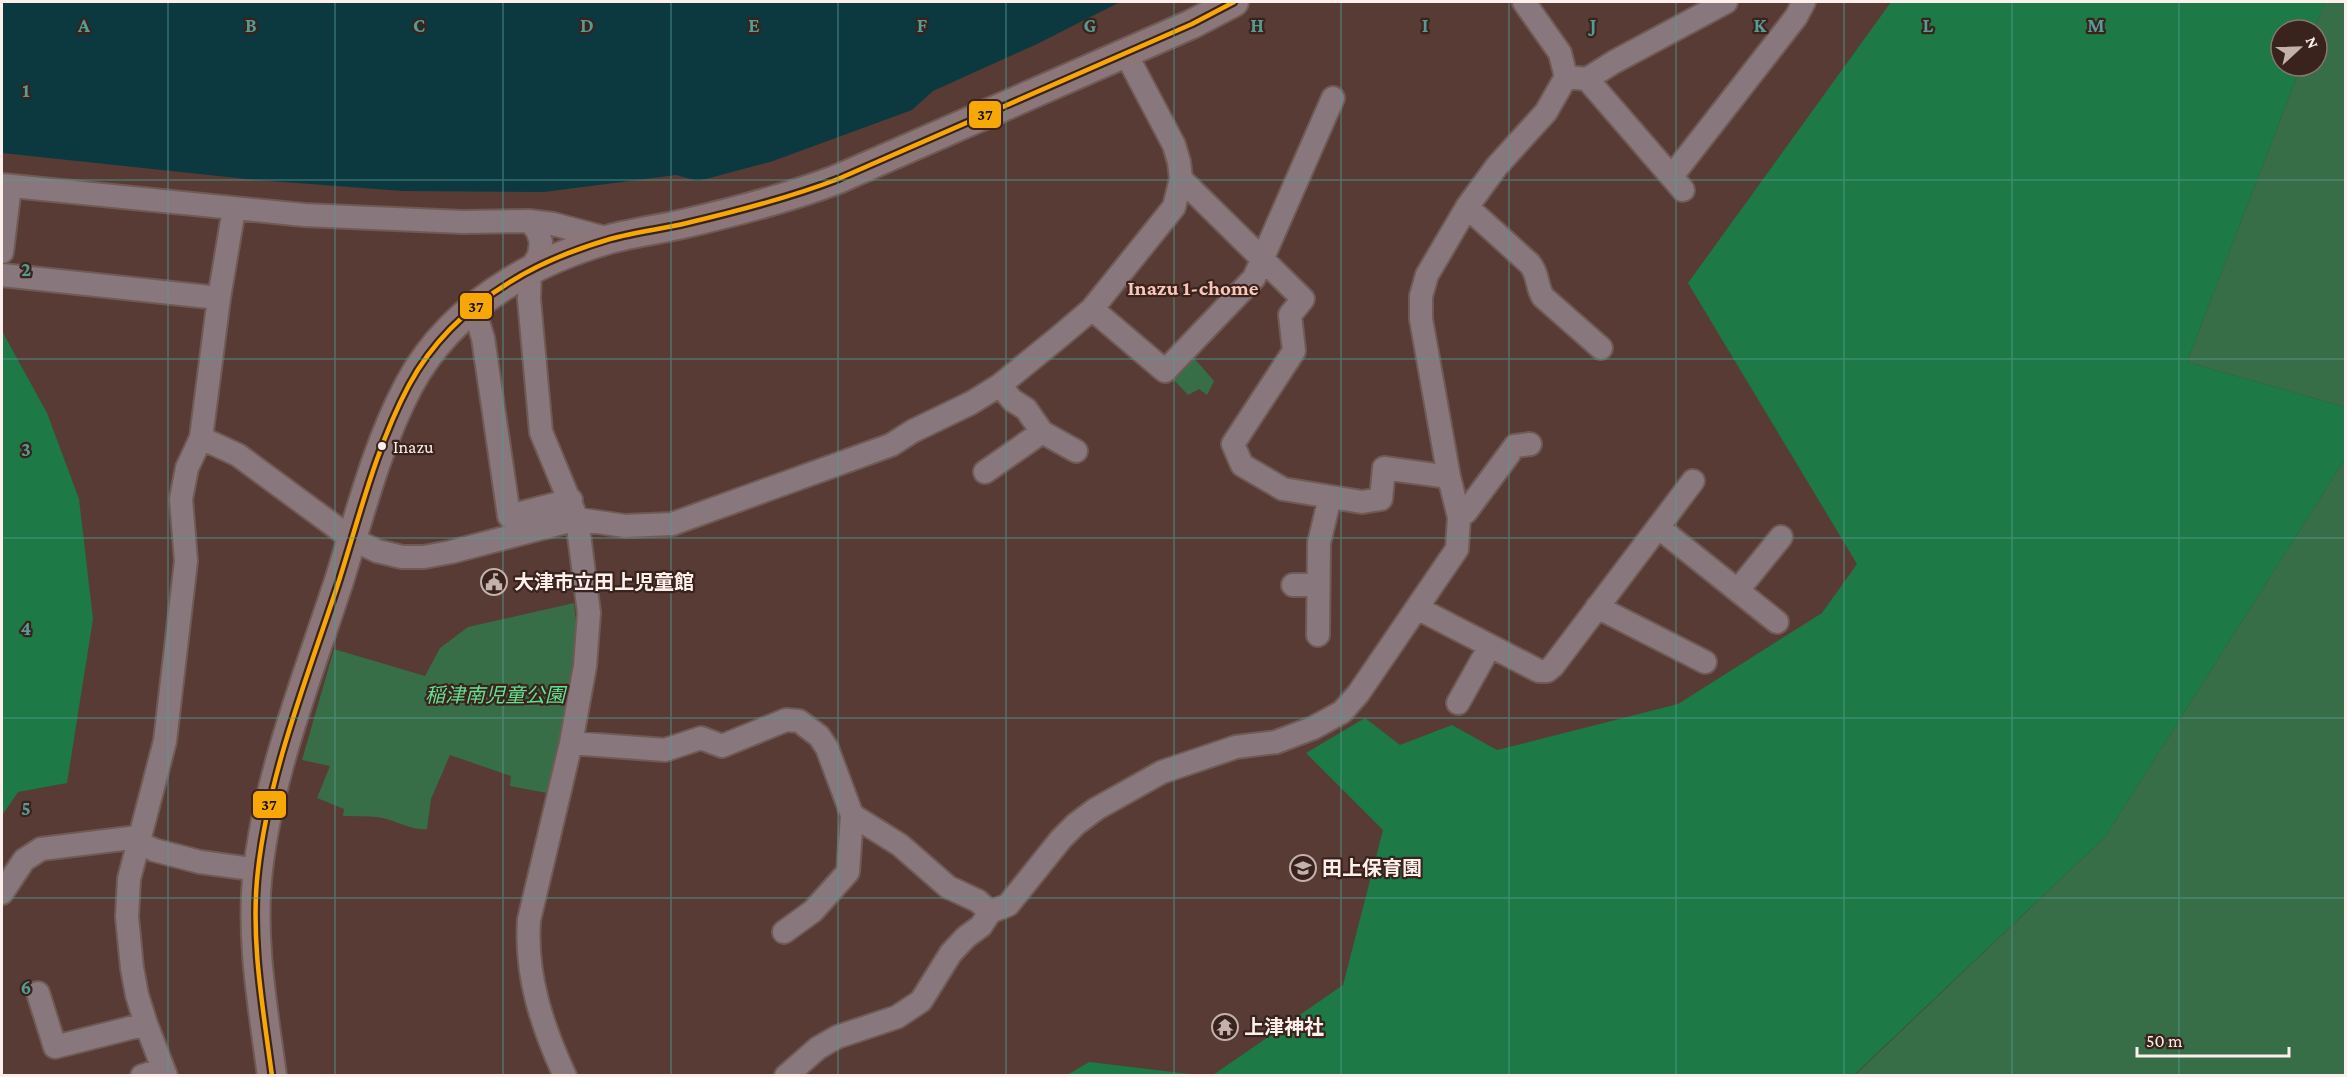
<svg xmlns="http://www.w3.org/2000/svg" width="2347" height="1077" viewBox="0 0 2347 1077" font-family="'Crimson Pro','Noto Sans JP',serif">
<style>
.green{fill:#376e47}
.forest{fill:#1d7945}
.water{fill:#0c3840}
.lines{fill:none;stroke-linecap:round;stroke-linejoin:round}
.minor-casing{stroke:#705a55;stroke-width:26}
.major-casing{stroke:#705a55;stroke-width:32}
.minor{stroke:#88777c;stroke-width:22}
.major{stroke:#8b7679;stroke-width:28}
.bus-1-casing{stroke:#3a221d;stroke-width:9}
.bus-1{stroke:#f7a806;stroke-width:4.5}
.grid{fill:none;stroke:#569b94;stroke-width:1.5;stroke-opacity:0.55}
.bus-dot{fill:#fdf0ec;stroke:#3a221d;stroke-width:2}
.labels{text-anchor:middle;stroke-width:4.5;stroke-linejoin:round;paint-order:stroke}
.bus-label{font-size:18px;fill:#fdf0ec;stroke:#3a221d;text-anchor:start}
.poi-label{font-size:20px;font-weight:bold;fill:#fdf0ec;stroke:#3a221d;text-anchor:start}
.park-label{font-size:20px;font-style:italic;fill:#62e291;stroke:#3a221d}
.neighbourhood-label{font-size:21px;font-weight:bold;fill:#fac6ba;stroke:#3a221d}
.grid-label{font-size:20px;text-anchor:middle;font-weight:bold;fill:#569b94;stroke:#3a221d;stroke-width:4.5;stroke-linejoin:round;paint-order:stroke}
.line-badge{stroke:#3a221d;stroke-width:2}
.pale-badge-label{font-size:16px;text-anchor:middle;font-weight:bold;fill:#111}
</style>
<rect width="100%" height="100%" fill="#583b35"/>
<path class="green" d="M2325 2H2345V407L2187 362 2301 66H2317V30H2314Z
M1194 358 1214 381 1207 395 1199 389 1188 395 1172 378Z
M2345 459V1075L1854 1076 2105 837Z
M574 603 577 633 552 794 510 786 511 776 450 755 431 799 427 829C410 831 395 819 377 817 366 816 354 816 343 816L344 809 317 798 330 766 302 760 334 649 425 676 440 648 468 627Z"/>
<path class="forest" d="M1891 2H2325L2314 30H2281V66H2301L2187 362 2345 407V459L2105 837 1854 1075H1213L1343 985 1383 830 1306 753 1365 718 1400 745 1452 725 1497 750 1678 704 1822 613 1857 564 1688 283Z
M2 331 47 413 79 499 93 619 67 783 18 792 3 814 2 855Z
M1089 1062 1198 1075H1067Z"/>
<path class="water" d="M2 2H1120L1037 44 933 91 912 110 773 161 698 181 676 175 544 192 403 191 257 180 2 153Z"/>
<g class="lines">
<defs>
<path id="minor" d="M1566 77 1587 79 1683 190
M1587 79 1614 62 1726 2
M1672 176 1796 17 1804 2
M1181 179 1303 299 1290 315 1294 351 1233 444 1242 465 1283 489 1362 502 1381 499 1384 468 1449 477
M2 185 304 215 463 222 529 221 553 224 609 239
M1467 207 1530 264C1539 275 1536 286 1543 297L1601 348
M529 221 537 230 541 242 539 255 530 271 529 299 541 432 577 519 589 613 585 666 571 743 529 920C525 975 542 1026 565 1076
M2 252 10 186
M2 275 219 298
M1092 309 1165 371 1254 278 1333 98
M479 325 483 338 509 516 571 500
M1000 385 1012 400 1026 409 1042 432 1076 451
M201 438 238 455 352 539 377 551 402 557H424L451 552 577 519 625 526 672 524 891 445 913 431 971 403 1000 385 1059 337 1092 309 1174 207 1181 179 1179 162 1174 145 1126 54
M985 472 1042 432
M1459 517 1466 512 1515 446 1530 444
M1658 527 1777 622
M1293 585H1318
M1738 590 1781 537
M1597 607 1705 662
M1417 608 1539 671H1547L1553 666 1693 481
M1318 635 1319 543 1330 497
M1458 703 1490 646
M571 743 665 750 701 738 722 746 786 720 799 721 819 736 827 748 852 815 900 845 948 887 978 901 990 912
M2 893 24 860 41 849 130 838 154 850 200 862 258 870
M784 932 813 911 848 872 852 815
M38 993 55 1047 146 1024
M142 1076 163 1069
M166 1076 146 1024 137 995 132 968 127 917 129 879 165 741 186 561 181 499 187 468 201 438 219 298 234 209
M786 1076 818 1048 837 1037 897 1017 921 1001 951 953 966 937 981 926 990 912 1008 905 1061 839 1076 824 1096 809 1162 772 1236 747 1276 742 1313 728 1342 712 1358 694 1457 549 1459 517 1449 477 1421 319V296L1427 275 1467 207 1497 166 1546 112 1566 77 1560 53 1524 2"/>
<path id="major" d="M272 1076C263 1008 250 938 258 870 269 773 307 678 338 584 359 518 376 447 409 385 432 342 469 307 510 282 540 263 576 249 610 239 635 232 662 229 687 223 738 211 789 198 838 179L1192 24 1234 2"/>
</defs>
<use href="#minor" class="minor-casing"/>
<use href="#major" class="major-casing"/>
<use href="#minor" class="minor"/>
<use href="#major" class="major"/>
<defs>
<path id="bus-1" d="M272 1076C263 1008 250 938 258 870 269 773 307 678 338 584 359 518 376 447 409 385 432 342 469 307 510 282 540 263 576 249 610 239 635 232 662 229 687 223 738 211 789 198 838 179L1192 24 1234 2"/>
</defs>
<use href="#bus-1" class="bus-1-casing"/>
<use href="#bus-1" class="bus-1"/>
</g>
<path class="grid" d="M168 2V1076M335 2V1076M503 2V1076M671 2V1076M838 2V1076M1006 2V1076M1174 2V1076M1341 2V1076M1509 2V1076M1676 2V1076M1844 2V1076M2012 2V1076M2179 2V1076M2 180H2346M2 359H2346M2 538H2346M2 718H2346M2 898H2346"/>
<defs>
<symbol id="civic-ring" viewBox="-11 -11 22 22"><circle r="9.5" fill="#3a221d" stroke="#c3b1ac" stroke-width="1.5"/><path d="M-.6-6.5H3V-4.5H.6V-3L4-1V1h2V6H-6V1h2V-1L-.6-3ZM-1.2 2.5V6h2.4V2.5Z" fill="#c3b1ac"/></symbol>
<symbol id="school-ring" viewBox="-11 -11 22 22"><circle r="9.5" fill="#3a221d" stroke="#c3b1ac" stroke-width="1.5"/><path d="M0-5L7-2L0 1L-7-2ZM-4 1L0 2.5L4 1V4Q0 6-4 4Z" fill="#c3b1ac"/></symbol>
<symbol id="temple-ring" viewBox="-11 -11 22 22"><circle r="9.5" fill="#3a221d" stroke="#c3b1ac" stroke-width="1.5"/><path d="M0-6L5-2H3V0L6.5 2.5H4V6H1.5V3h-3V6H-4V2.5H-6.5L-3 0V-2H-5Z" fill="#c3b1ac"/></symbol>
</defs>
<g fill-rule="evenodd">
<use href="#civic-ring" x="479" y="567" width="30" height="30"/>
<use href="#school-ring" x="1288" y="853" width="30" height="30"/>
<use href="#temple-ring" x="1210" y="1012" width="30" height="30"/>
</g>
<circle class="bus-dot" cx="382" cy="446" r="5"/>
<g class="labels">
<g class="bus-label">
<text x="393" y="453">Inazu</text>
</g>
<g class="poi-label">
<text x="514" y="589">大津市立田上児童館</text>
<text x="1322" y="875">田上保育園</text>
<text x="1244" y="1034">上津神社</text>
</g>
<g class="park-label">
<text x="495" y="702">稲津南児童公園</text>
</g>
<g class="neighbourhood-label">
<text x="1193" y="295">Inazu 1-chome</text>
</g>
</g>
<g class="grid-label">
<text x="84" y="32">A</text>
<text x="251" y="32">B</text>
<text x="419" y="32">C</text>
<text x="587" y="32">D</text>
<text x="754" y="32">E</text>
<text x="922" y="32">F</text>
<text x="1090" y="32">G</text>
<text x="1257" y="32">H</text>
<text x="1425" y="32">I</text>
<text x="1593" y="32">J</text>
<text x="1760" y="32">K</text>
<text x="1928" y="32">L</text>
<text x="2096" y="32">M</text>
<text x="26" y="97">1</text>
<text x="26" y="276">2</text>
<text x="26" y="456">3</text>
<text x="26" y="635">4</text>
<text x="26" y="815">5</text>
<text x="26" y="994">6</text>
</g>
<g class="line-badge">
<rect x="968" y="100" width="34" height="29" rx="6" fill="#f7a806"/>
<rect x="459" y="292" width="34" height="28" rx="6" fill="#f7a806"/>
<rect x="252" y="790" width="35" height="29" rx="6" fill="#f7a806"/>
</g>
<g class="pale-badge-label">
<text x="985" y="120">37</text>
<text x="476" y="312">37</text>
<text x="269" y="810">37</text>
</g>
<rect width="2347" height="1077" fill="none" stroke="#fdf0ec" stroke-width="6"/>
<g transform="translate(2299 48) rotate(68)"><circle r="28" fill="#3a221d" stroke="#887470" stroke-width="1.5"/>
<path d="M0-4.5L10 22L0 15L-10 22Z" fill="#c3b1ac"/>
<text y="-9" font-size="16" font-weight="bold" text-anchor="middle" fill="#fdf0ec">N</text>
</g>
<path d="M2137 1047v9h152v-9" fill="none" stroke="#fdf0ec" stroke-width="3"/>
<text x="2146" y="1047" font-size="18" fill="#fdf0ec" stroke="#3a221d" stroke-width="4.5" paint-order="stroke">50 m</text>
</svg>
